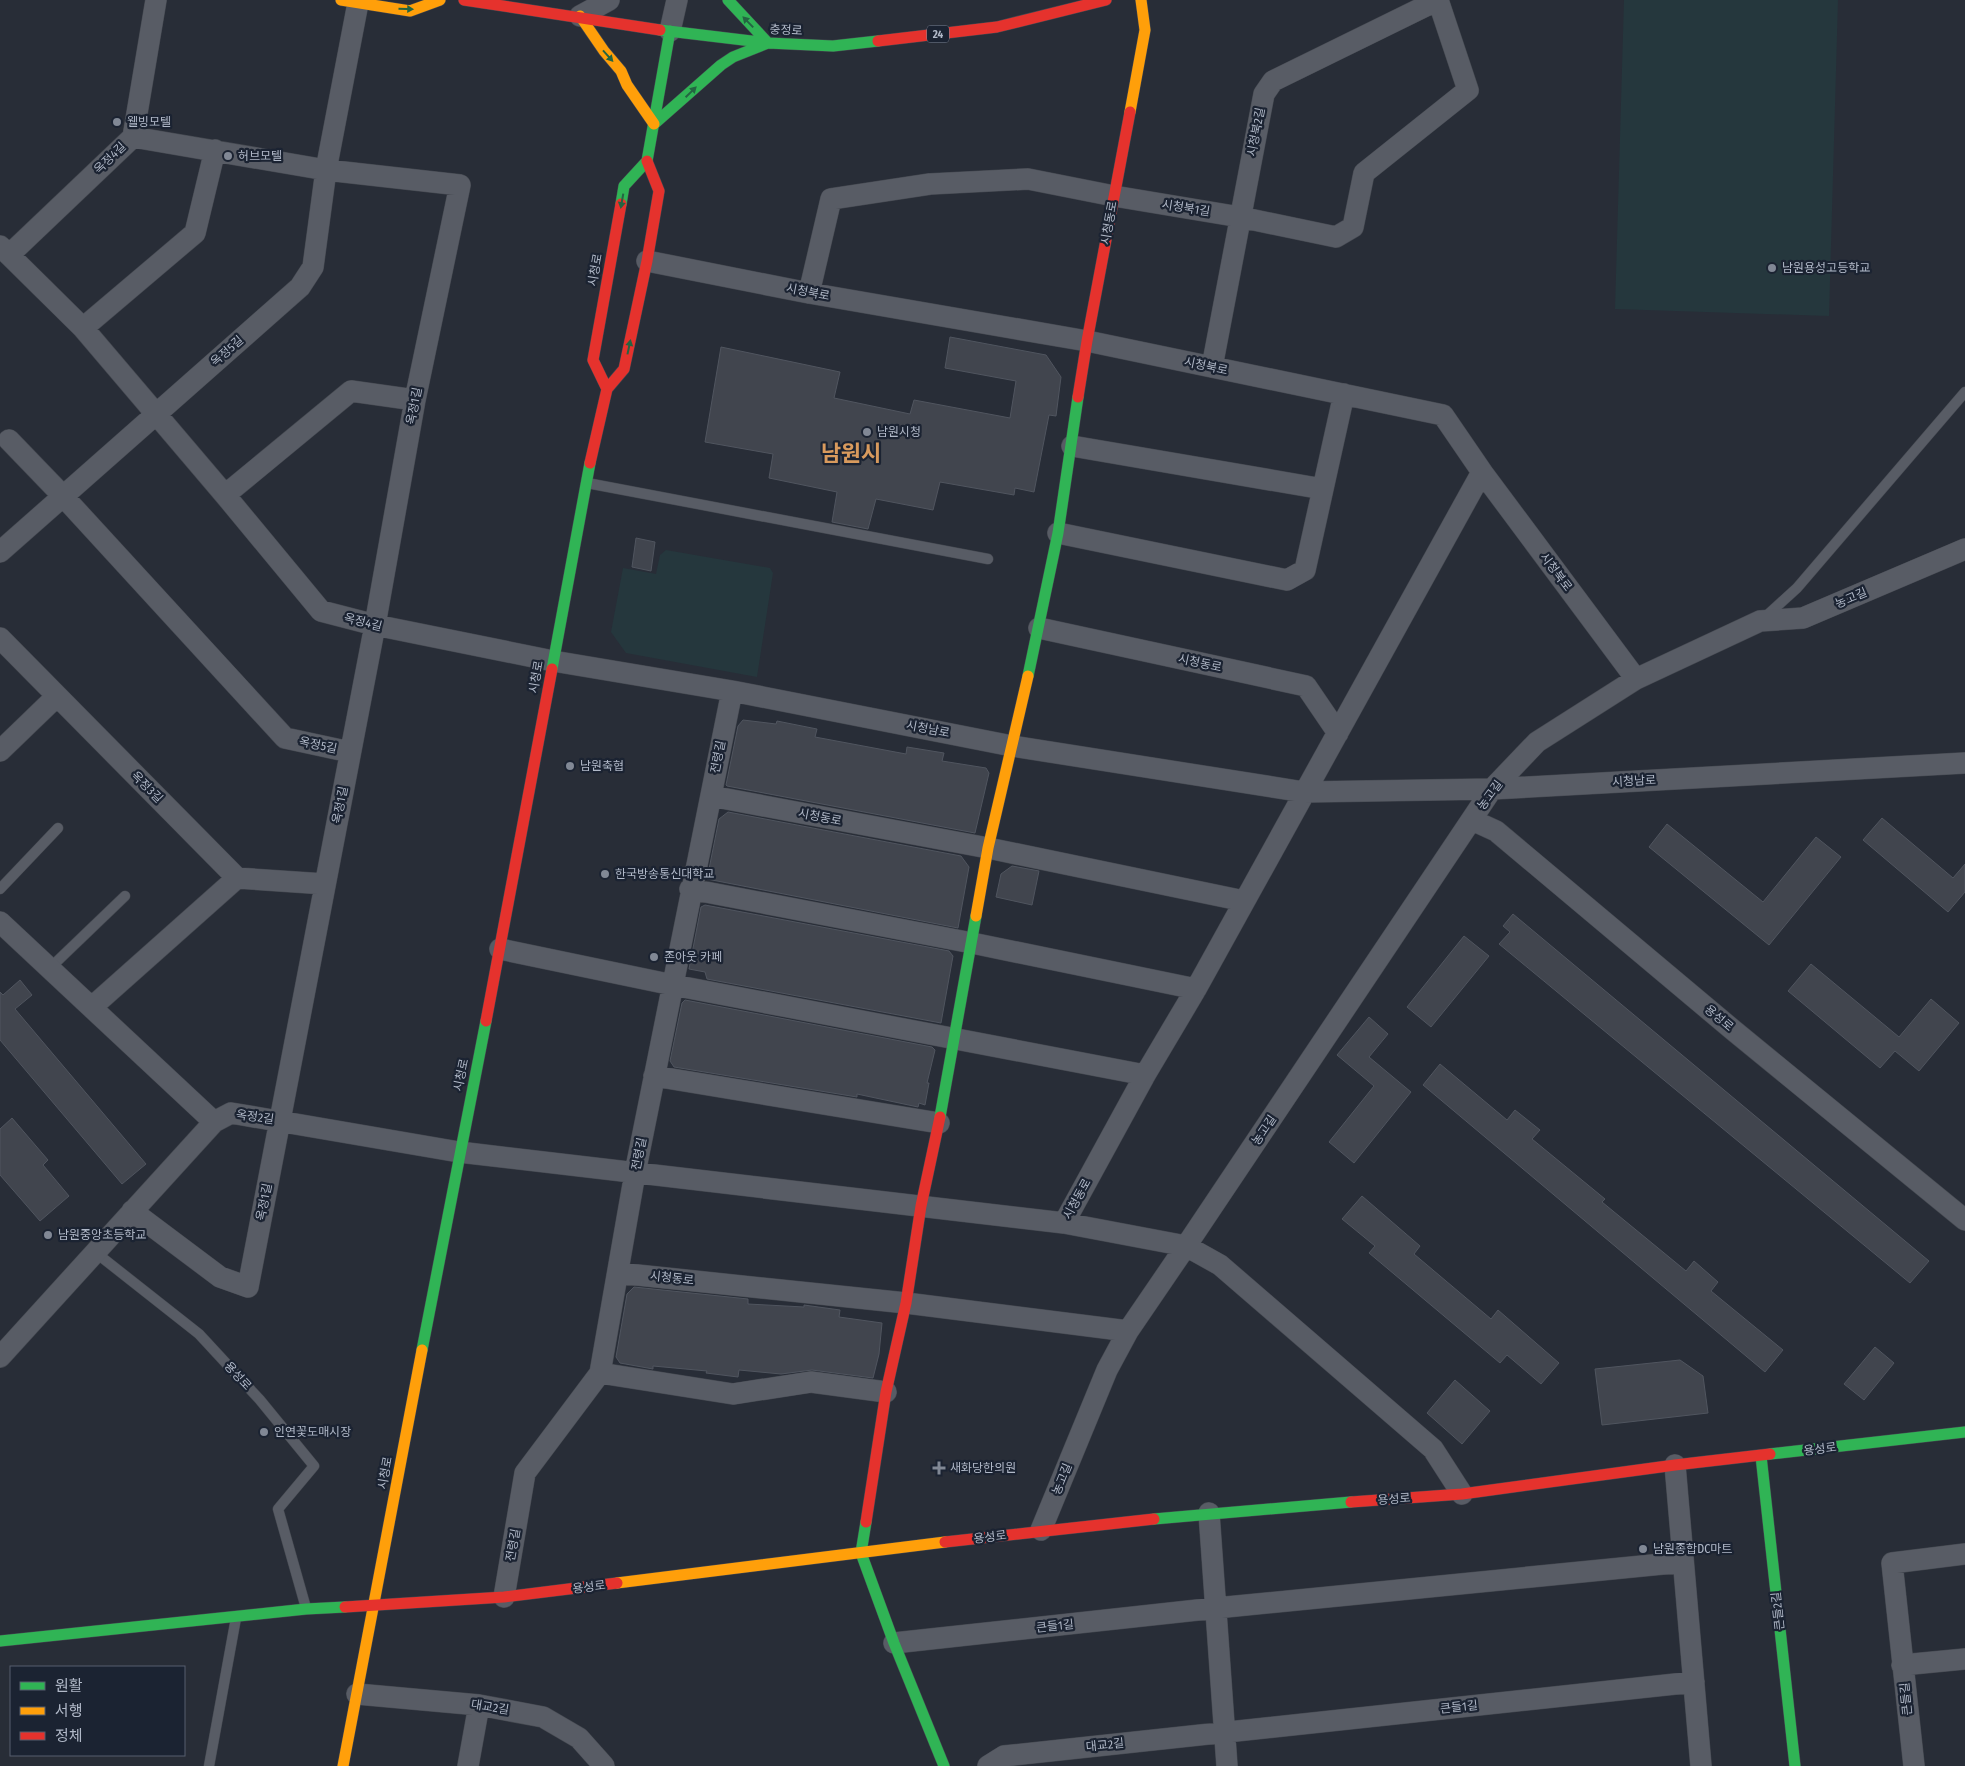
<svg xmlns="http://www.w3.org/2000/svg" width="1965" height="1766" viewBox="0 0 1965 1766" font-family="'Fira Sans Condensed','Noto Sans KR',sans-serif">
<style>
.green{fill:#25373d}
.building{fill:#41454e;stroke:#50555f}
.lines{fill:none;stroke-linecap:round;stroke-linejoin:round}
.lane-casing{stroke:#444850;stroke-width:11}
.street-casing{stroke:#444850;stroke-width:22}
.fast-casing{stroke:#444850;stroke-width:12}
.slow-casing{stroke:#444850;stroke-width:12}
.jam-casing{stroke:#444850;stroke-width:12}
.lane{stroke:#585c65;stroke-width:10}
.street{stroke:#585c65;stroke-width:21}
.fast{stroke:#30b455;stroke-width:11}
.slow{stroke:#ff9f0a;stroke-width:11}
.jam{stroke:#e5322d;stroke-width:11}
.oneway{fill:#246442}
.poi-dot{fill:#818895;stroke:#1b2332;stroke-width:2}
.labels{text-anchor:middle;stroke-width:4.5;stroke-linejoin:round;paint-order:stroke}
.shield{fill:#1b2332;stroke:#848c9b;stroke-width:1}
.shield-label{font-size:11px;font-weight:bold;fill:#b1b9c8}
.street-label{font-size:12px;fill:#b1b9c8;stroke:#1b2332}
.poi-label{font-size:12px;fill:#b1b9c8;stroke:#1b2332;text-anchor:start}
.town-label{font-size:22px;font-weight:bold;fill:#d89a5d;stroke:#1b2332}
</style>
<rect width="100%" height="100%" fill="#282d37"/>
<path class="green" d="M1624 0H1838L1829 316 1615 309Z
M666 550 770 568 773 573 757 677 626 653 611 632 623 568 656 574 660 555Z"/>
<path class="building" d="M950 337 1046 355 1061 377 1056 416 1049 415 1034 492 1015 488 1014 495 940 482 933 510 876 499 868 529 832 522 837 492 769 478 773 454 705 442 721 347 840 372 834 398 910 414 914 400 1010 418 1016 381 945 368Z
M636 538 655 542 651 571 632 567Z
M743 720 776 724 777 721 817 729 815 737 906 754 907 747 944 753 942 761 986 768 989 773 975 833 727 786 726 785 738 726Z
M728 812 961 856 969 867 958 928 707 879 719 819Z
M1882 818 1953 878 1965 864V892L1948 912 1863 840Z
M1667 824 1763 902 1816 837 1841 857 1769 945 1649 847Z
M1012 866 1039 871 1032 905 996 897 1001 874Z
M705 905 949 951 953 956 941 1023 707 979 705 972 689 969 701 907Z
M1513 914 1929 1261 1910 1283 1499 944 1510 932 1503 926Z
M1464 936 1489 956 1431 1027 1407 1007Z
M1811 964 1899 1037 1931 999 1959 1023 1919 1071 1895 1051 1880 1068 1788 991Z
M20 980 32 995 15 1009 146 1164 122 1184 0 1040V992L3 995Z
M685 1000 932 1047 935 1050 927 1083H929L925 1105 919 1103 918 1107 857 1094V1097L674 1067 670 1061 682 1003Z
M1369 1017 1388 1034 1369 1057 1411 1092 1354 1163 1329 1142 1374 1086 1337 1055Z
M1440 1064 1507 1120 1515 1110 1540 1130 1532 1139 1605 1199 1602 1202 1686 1271 1694 1261 1718 1282 1711 1291 1783 1350 1765 1372 1423 1085Z
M12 1118 48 1160 43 1165 69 1196 40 1221 0 1175V1129Z
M1362 1196 1420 1246 1414 1254 1491 1319 1498 1310 1559 1363 1541 1384 1507 1355 1500 1363 1369 1253 1375 1246 1342 1219Z
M634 1287 748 1299V1304L804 1307V1305L840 1310 839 1317 882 1323 879 1354 873 1378 812 1370 781 1374 739 1370 738 1377 706 1373 707 1371 653 1366V1369L620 1363 616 1357 627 1294Z
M1875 1347 1894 1363 1864 1400 1844 1384Z
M1680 1360 1703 1376 1708 1413 1602 1425 1595 1369Z
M1455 1380 1490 1411 1462 1444 1427 1413Z"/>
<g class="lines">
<defs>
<path id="lane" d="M587 483 988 559
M1763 619 1797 588 1965 392
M0 889 58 828
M49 969 125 896
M95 1252 199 1334 260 1400 314 1466 278 1509 306 1608
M209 1766 236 1618"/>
<path id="street" d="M580 16 609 0
M670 31 677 0
M0 246 83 328 225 495 321 611 375 625 553 661 732 691 1012 746 1304 792 1492 789 1965 763
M9 255 133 137 156 0
M647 261 809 293 1087 341 1443 415 1482 472 1636 679
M809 293 831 199 930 184 1028 179 1114 196 1240 217 1336 237 1353 227 1364 173 1468 90 1438 0
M83 328 195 233 215 150
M1212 367 1264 94 1273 81 1438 0
M9 440 62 495 285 738 350 752
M1072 446 1323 489
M225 495 351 391 415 400
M1058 533 1287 580 1305 570 1344 394
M0 552 300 287 313 267 326 170 358 3
M1039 628 1306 686 1338 733
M0 638 237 878
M0 751 57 696
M711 796 988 848 1244 901
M1472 820 1496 831 1733 1030 1965 1220
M690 889 972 943 1196 989
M0 922 214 1122 231 1113 459 1152 1064 1223 1186 1246 1128 1331 1107 1370 1041 1530
M500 949 673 985 1145 1075
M92 1007 237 878 325 884
M654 1076 939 1123
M132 1211 220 1277 248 1287 375 625 415 400 460 185 326 170 133 137
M1064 1223 1145 1075 1196 989 1482 472
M618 1273 906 1303 1128 1331
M0 1357 214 1122
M600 1373 733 1394 811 1382 886 1392
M1675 1465 1701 1766
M1462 1494 1433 1449 1220 1265 1186 1246 1492 789 1537 742 1636 679 1760 621 1803 618 1965 549
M1209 1513 1227 1766
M504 1597 525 1473 600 1373 635 1173 732 691
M894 1643 1216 1608 1683 1562
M1902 1665 1965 1659
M357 1694 479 1705 543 1717 579 1738 604 1766
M468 1766 479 1705
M988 1766 1004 1756 1694 1682
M1914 1766 1892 1563 1965 1554"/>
<path id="fast" d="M728 0 768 43
M660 30 768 43 833 46 878 41
M654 124 721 65 733 57 768 43
M621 204 624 186 647 161 670 31
M552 669 590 463
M1028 676 1058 533 1078 397
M940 1117 976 916
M422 1350 486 1021
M1770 1454 1965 1432
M1761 1456 1795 1766
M1154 1519 1351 1502
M866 1522 861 1553 894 1643 944 1766
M0 1641 306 1609 345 1607"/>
<path id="slow" d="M341 0 410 11 440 0
M580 16 604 51 621 71 627 85 654 124
M1130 112 1145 30 1141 0
M976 916 988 848 1028 676
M617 1583 945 1542
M343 1766 422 1350"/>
<path id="jam" d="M464 0 660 30
M878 41 997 27 1106 0
M607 389 593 360 621 204
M1078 397 1087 341 1130 112
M590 463 607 389 624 369 647 261 659 191 647 161
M486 1021 552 669
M1351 1502 1462 1494 1675 1465 1770 1454
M866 1522 886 1392 906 1303 921 1206 940 1117
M945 1542 1154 1519
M345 1607 504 1597 617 1583"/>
</defs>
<use href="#lane" class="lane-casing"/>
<use href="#street" class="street-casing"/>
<use href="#fast" class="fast-casing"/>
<use href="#slow" class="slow-casing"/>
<use href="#jam" class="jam-casing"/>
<use href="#lane" class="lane"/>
<use href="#street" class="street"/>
<use href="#fast" class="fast"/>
<use href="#slow" class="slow"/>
<use href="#jam" class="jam"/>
</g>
<defs><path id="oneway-solid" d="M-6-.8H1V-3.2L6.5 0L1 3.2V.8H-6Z" transform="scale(1.25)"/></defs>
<g class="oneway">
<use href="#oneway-solid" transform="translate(406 9) rotate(1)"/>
<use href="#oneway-solid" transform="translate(748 22) rotate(-134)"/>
<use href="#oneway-solid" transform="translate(608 56) rotate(48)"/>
<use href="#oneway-solid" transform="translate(691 92) rotate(-44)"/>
<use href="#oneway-solid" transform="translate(622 201) rotate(100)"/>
<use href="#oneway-solid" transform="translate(629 347) rotate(-78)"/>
</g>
<g class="poi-dot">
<circle cx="117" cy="122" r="5"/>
<circle cx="228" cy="156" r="5"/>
<circle cx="1772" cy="268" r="5"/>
<circle cx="867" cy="432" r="5"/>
<circle cx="570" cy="766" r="5"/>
<circle cx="605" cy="874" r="5"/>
<circle cx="654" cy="957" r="5"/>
<circle cx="48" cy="1235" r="5"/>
<circle cx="264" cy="1432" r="5"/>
<path d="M936.5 1460.5h5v5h5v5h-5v5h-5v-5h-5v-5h5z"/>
<circle cx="1643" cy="1549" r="5"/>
</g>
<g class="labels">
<rect class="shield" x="927" y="25.5" width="22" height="17" rx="4"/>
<g class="shield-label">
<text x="938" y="38">24</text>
</g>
<g class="street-label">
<text transform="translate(786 30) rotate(3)" y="4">충정로</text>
<text transform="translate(1256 132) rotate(-79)" y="4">시청북2길</text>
<text transform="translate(110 158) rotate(-44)" y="4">옥정4길</text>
<text transform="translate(1186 208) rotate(9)" y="4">시청북1길</text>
<text transform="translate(1109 223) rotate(-80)" y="4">시청동로</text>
<text transform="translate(595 270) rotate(-80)" y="4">시청로</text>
<text transform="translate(808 292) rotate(11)" y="4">시청북로</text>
<text transform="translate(227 351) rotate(-41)" y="4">옥정5길</text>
<text transform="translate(1206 366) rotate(12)" y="4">시청북로</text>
<text transform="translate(414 406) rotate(-79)" y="4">옥정1길</text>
<text transform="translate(1556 572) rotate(53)" y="4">시청북로</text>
<text transform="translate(1851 598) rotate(-23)" y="4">농고길</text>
<text transform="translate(363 622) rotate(14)" y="4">옥정4길</text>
<text transform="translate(1200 663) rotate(12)" y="4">시청동로</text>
<text transform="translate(536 677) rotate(-80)" y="4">시청로</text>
<text transform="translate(928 729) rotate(11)" y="4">시청남로</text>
<text transform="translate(318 745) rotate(12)" y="4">옥정5길</text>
<text transform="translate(718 757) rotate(-79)" y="4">전령길</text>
<text transform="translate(1634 781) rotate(-3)" y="4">시청남로</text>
<text transform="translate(147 787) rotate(45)" y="4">옥정3길</text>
<text transform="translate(1490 795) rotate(-53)" y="4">농고길</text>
<text transform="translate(340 805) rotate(-79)" y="4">옥정1길</text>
<text transform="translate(820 817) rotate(11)" y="4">시청동로</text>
<text transform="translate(1719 1018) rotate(40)" y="4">용성로</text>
<text transform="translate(461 1075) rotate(-78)" y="4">시청로</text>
<text transform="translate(255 1117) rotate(8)" y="4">옥정2길</text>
<text transform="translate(1264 1130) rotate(-56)" y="4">농고길</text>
<text transform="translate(639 1154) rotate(-79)" y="4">전령길</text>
<text transform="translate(1077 1199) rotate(-61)" y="4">시청동로</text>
<text transform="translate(264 1202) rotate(-79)" y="4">옥정1길</text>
<text transform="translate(672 1278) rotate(6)" y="4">시청동로</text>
<text transform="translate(238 1376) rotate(47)" y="4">용성로</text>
<text transform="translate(1820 1449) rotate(-7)" y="4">용성로</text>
<text transform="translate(385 1473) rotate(-80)" y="4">시청로</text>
<text transform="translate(1062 1479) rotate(-68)" y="4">농고길</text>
<text transform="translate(1394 1499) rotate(-4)" y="4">용성로</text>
<text transform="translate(990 1537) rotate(-7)" y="4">용성로</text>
<text transform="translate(513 1545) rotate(-80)" y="4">전령길</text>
<text transform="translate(589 1587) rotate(-7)" y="4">용성로</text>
<text transform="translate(1778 1611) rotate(-96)" y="4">큰들2길</text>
<text transform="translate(1055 1626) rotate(-6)" y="4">큰들1길</text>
<text transform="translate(1906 1699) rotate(-96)" y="4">큰들길</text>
<text transform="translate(490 1707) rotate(9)" y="4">대교2길</text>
<text transform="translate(1459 1707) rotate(-6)" y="4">큰들1길</text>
<text transform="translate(1105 1745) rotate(-6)" y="4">대교2길</text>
</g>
<g class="poi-label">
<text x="127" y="126">웰빙모텔</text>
<text x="238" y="160">허브모텔</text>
<text x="1782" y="272">남원용성고등학교</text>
<text x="877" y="436">남원시청</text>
<text x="580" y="770">남원축협</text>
<text x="615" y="878">한국방송통신대학교</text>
<text x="664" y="961">존아웃 카페</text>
<text x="58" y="1239">남원중앙초등학교</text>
<text x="274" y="1436">인연꽃도매시장</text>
<text x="950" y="1472">새화당한의원</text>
<text x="1653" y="1553">남원종합DC마트</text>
</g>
<g class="town-label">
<text x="851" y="461">남원시</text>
</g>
</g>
<rect x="10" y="1666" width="175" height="90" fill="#1b2332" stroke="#575f6e"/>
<rect x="20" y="1682" width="25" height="8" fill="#30b455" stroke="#575f6e"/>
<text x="55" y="1691" font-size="15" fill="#b1b9c8">원활</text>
<rect x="20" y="1707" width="25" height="8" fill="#ff9f0a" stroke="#575f6e"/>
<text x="55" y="1716" font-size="15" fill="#b1b9c8">서행</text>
<rect x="20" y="1732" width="25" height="8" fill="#e5322d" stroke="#575f6e"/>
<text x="55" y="1741" font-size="15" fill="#b1b9c8">정체</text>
</svg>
